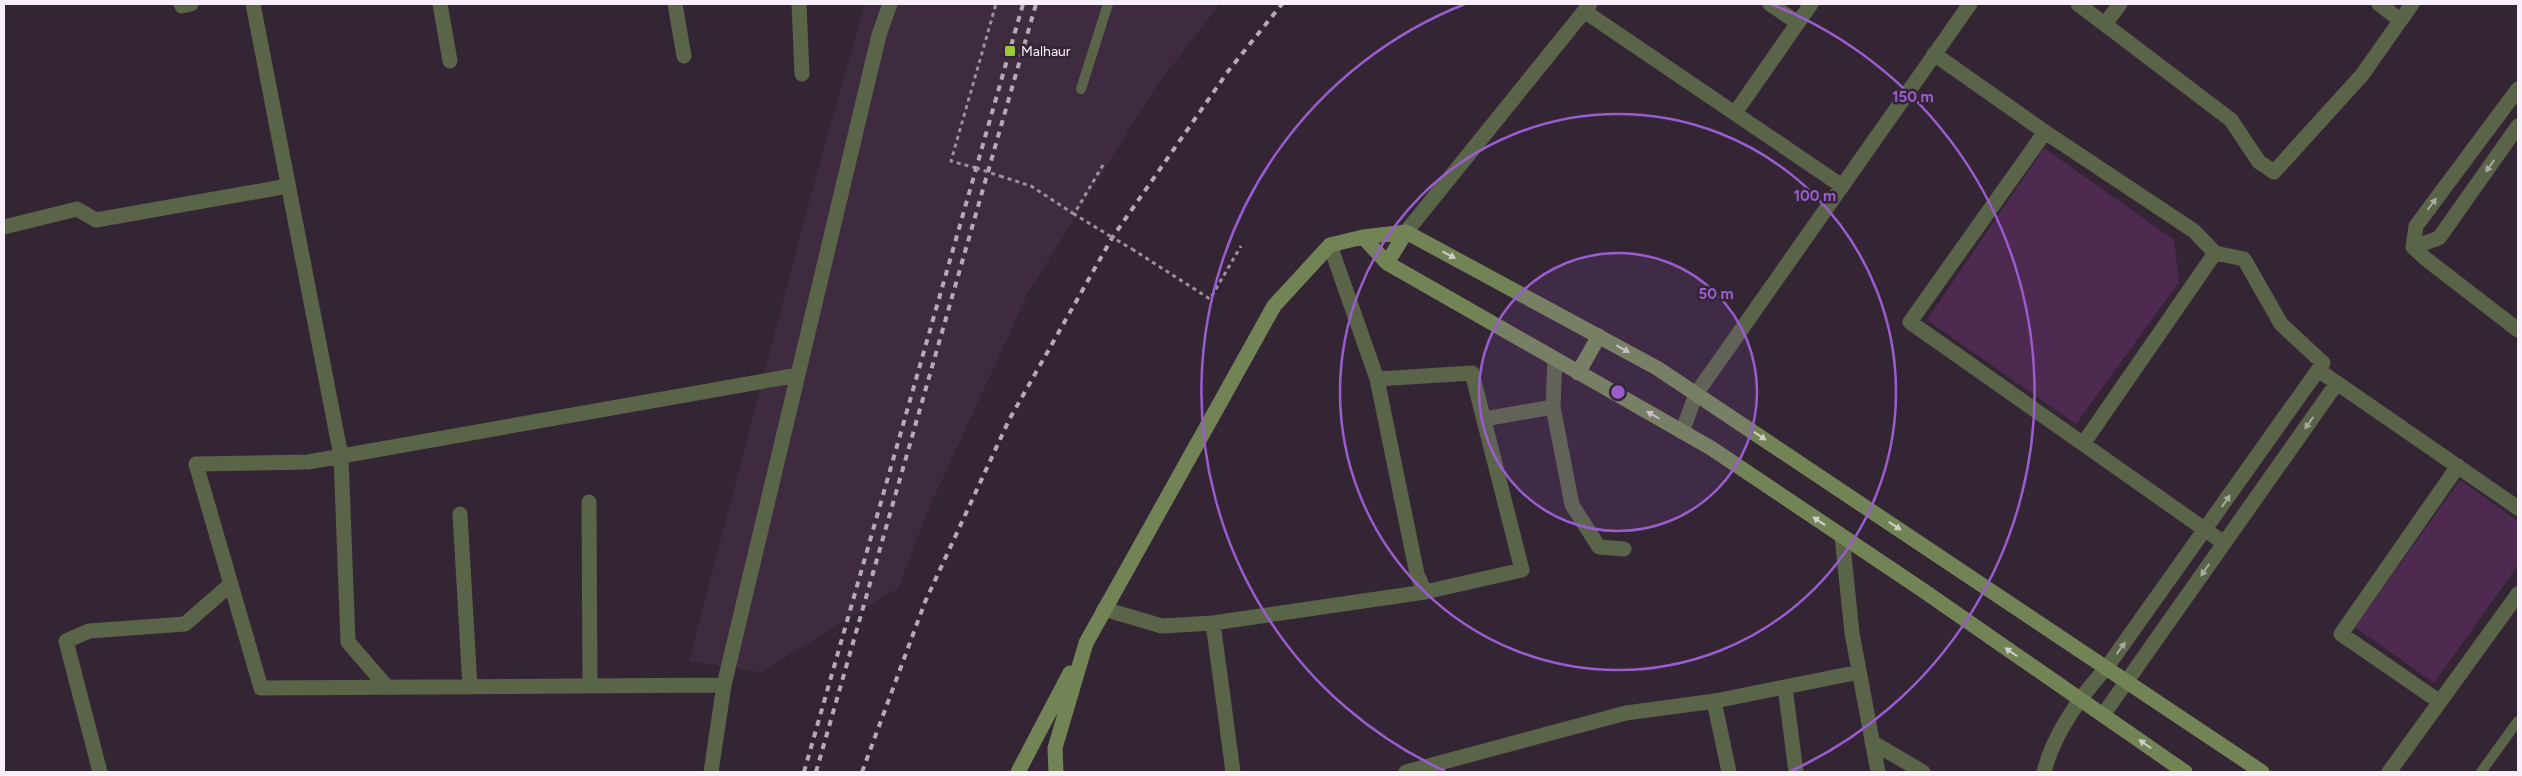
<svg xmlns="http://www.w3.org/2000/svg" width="2522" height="776" viewBox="0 0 2522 776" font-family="Figtree,sans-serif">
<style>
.built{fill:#3f2b40}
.green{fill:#4e2a51}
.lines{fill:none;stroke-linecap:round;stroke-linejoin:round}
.path{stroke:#9d919e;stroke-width:3;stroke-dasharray:4 4;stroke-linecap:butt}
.lane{stroke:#596448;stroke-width:10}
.street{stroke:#596448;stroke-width:15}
.secondary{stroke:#728456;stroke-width:15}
.rail{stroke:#b5aab6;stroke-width:4;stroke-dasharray:6 6;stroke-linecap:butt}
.path-bridge{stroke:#9d919e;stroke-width:3;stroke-dasharray:4 4;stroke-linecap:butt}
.oneway{fill:#a9aaa1}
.oneway2{fill:#d0cfc9}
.ring{fill:none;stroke:#9a5dce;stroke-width:2.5}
.poi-dot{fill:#9bcb33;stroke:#342535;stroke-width:2}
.labels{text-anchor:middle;stroke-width:5;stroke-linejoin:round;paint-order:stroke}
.poi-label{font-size:14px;fill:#f9effa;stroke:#342535;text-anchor:start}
.centre{fill:#9a5dce;stroke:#342535;stroke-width:2.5}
.ring-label{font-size:15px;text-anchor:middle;font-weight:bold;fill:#9a5dce;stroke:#342535;stroke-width:5;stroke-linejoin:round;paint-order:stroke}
</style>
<rect width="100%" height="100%" fill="#342535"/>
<path class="built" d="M865 4H1220L1157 85 1029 291 930 506 898 588 761 672 689 661 812 191Z"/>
<path class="green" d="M2044 148 2174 240 2179 282 2076 424 1927 320Z
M2460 480 2518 521V565L2434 683 2355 627Z"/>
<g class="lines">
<path class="path" d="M1103 165 1074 214 1110 236
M976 168 951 161 996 4
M1000 176 1031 186 1074 214
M1132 249 1210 299 1241 246"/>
<path class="lane" d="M1081 89 1108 4
M2481 772 2518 721"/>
<path class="street" d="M181 4 182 6 191 4
M253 4 341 456 348 642 387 687
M440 4 450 61
M675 4 684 56
M799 4 802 74
M1770 4 1798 23
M2078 4 2231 120 2259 162 2274 172 2362 75 2412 4
M2379 4 2400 20
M1584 11 1842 186
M2105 24 2120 4
M1934 54 2045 132 2194 231 2215 253 2244 259 2281 324 2323 363 2107 667C2080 697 2054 732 2044 772
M1735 113 1811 4
M2045 132 1910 322 2224 543
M4 227 77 209 96 220 288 186
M1406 232 1590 4
M1330 245 1377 379 1417 574 1425 592
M2413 247 2416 226 2518 89
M2413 247 2439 238 2518 126
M2413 247 2426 259 2518 330
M1555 359 1553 407 1572 505 1599 547 1624 549
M2318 370 2518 508
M1484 419 1553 407
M1682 432 1696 394 1970 4
M2083 444 2215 253
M589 502 590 686
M460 514 470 687
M1842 536 1852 633 1878 772
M1104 609 1162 626 1213 623 1425 592 1522 570 1472 373 1377 379
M1213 623 1233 772
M724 685 261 688 196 464 308 462 798 375
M1785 687 1796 772
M1714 701 1729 772
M2440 702 2341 634 2458 466
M2103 715 2337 383
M1872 742 1923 772
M100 772 66 641 89 631 185 624 231 584
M711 772 724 685 879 35 890 4
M1406 772 1626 713 1715 701 1859 672
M2389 772 2518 594"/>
<path class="secondary" d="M1363 237 1387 263 1711 448 1921 589 2185 772
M1387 263 1406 232
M1578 373 1599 336
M1018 772 1070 673
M1056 772 1055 748 1086 643 1274 306 1330 245 1363 237 1406 232 1657 368 2262 772"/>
<path class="rail" d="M804 772 1023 4
M816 772 1036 4
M862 772 925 602 1009 420 1112 238 1229 70 1282 4"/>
<path class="path-bridge" d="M976 168 1000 176
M1110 236 1132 249"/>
</g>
<defs><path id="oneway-solid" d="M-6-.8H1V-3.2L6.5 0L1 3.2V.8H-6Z" transform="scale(1.25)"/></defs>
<g class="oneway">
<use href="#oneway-solid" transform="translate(2490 166) rotate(125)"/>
<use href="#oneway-solid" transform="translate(2432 204) rotate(-53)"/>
<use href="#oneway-solid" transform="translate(2309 423) rotate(125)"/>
<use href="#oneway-solid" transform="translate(2226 501) rotate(-55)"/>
<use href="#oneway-solid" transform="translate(2205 570) rotate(125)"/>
<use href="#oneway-solid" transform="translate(2121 648) rotate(-54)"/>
</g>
<g class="oneway2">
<use href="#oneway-solid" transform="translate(1449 255) rotate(28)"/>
<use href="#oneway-solid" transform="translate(1623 349) rotate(28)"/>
<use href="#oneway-solid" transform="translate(1653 415) rotate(-150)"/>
<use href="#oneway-solid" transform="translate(1760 436) rotate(34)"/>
<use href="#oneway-solid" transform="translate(1819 521) rotate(-146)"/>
<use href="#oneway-solid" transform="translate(1895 526) rotate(34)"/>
<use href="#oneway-solid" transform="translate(2011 652) rotate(-145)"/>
<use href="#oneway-solid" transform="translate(2145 744) rotate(-145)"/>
</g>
<circle cx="1618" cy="392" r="139" fill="#9a5dce" fill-opacity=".12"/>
<g class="ring">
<circle cx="1618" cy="392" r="139"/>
<circle cx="1618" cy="392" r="278"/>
<path d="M1445 771A417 417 0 0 1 1465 4M1771 4A417 417 0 0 1 1791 771"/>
</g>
<rect class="poi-dot" x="1004" y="45" width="12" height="12" rx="2.5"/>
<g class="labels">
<g class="poi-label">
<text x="1021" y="56">Malhaur</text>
</g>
</g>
<circle cx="1618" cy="392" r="8" class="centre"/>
<g class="ring-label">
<text x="1913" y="102">150 m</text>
<text x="1815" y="201">100 m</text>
<text x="1716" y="299">50 m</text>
</g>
<rect width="2522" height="776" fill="none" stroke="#f9effa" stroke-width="10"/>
</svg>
